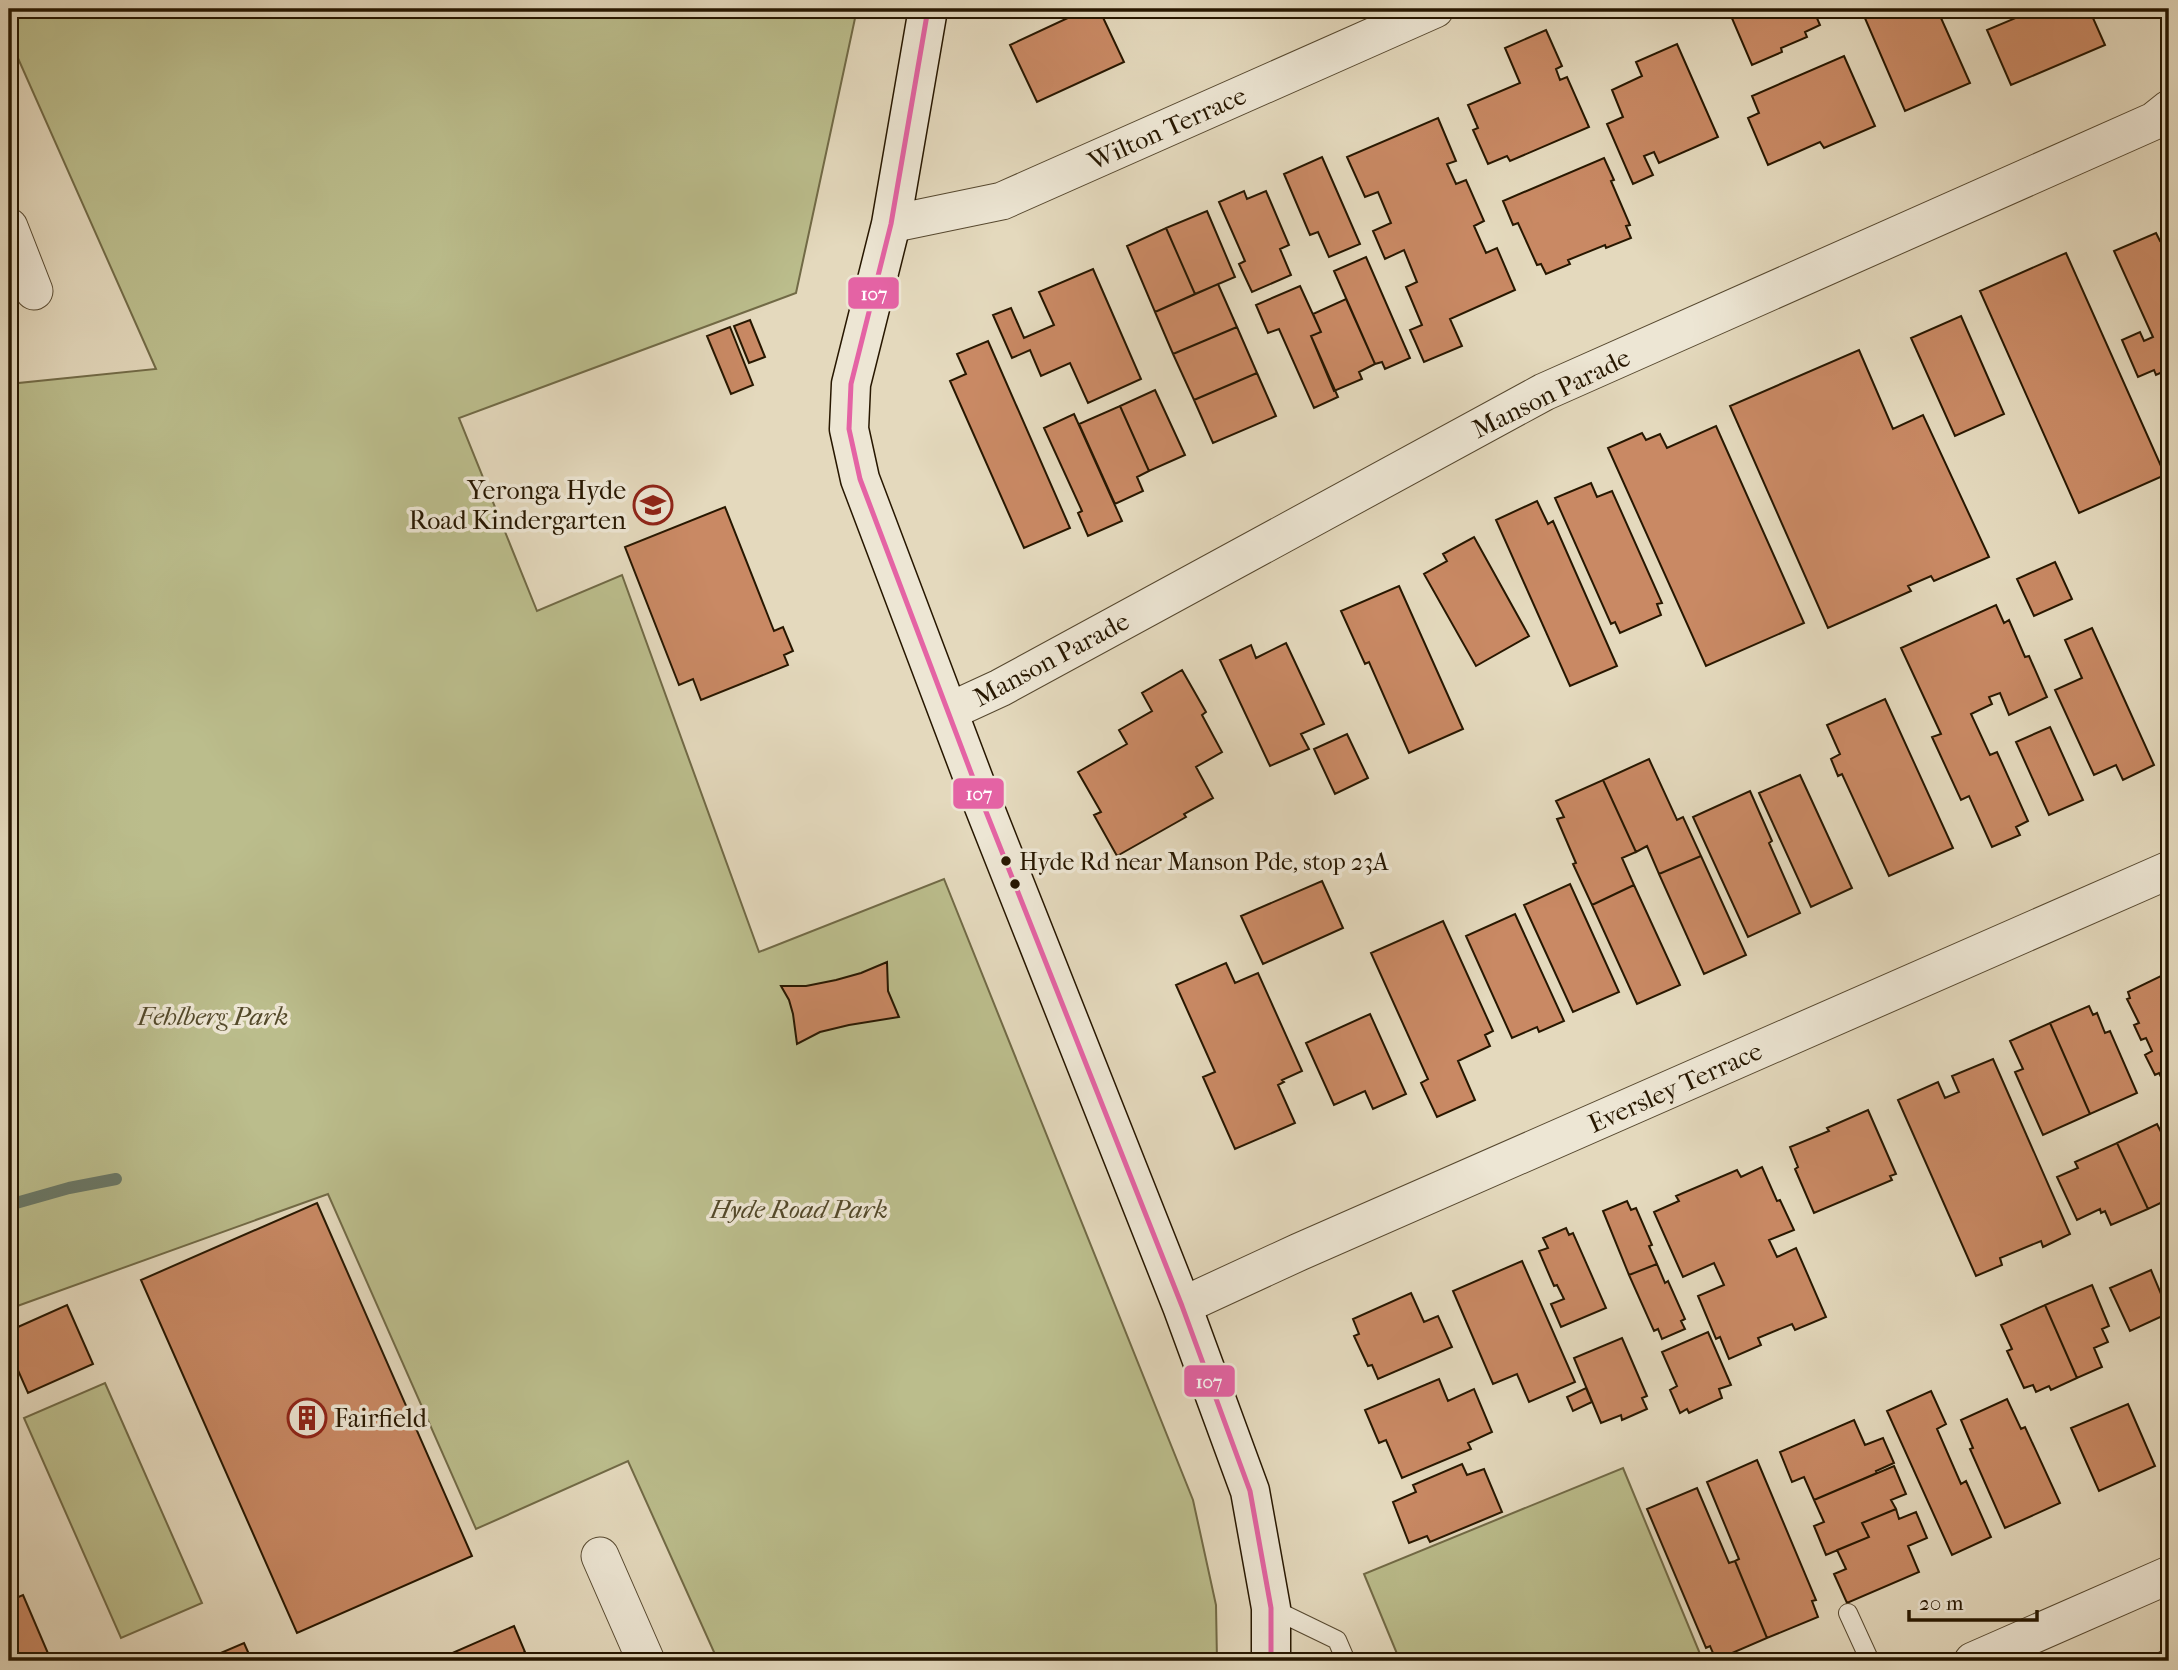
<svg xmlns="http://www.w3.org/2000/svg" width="2178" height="1670" viewBox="0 0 2178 1670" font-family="'IM FELL French Canon',serif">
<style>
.green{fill:#bbbd8c;stroke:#716a46;stroke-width:2}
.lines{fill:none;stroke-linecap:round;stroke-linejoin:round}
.stream{stroke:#6a7968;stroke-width:12}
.building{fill:#c98964;stroke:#271700;stroke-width:2}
.lane-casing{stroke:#56482f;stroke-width:20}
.street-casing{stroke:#56482f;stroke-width:39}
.secondary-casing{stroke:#271700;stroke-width:41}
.lane{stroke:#ede6d4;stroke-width:18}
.street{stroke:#ede6d4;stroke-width:37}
.secondary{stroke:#ede6d4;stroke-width:38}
.bus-1-casing{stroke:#ede6d4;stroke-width:10}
.bus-1{stroke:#e463a4;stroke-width:5}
.bus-dot{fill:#271700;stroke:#ede6d4;stroke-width:2.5}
.labels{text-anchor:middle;stroke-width:7;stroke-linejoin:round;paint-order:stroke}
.bus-label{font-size:24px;fill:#271700;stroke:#ede6d4;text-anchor:start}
.street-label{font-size:26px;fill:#271700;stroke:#ede6d4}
.poi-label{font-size:26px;fill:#271700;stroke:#ede6d4;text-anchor:end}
.park-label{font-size:26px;font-style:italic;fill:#53492a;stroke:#ede6d4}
.line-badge{stroke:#ede6d4;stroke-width:2.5}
.badge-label{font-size:19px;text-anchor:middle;font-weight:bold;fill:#fff}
</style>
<rect width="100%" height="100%" fill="#e4d9bd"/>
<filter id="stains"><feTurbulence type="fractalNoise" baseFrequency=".00286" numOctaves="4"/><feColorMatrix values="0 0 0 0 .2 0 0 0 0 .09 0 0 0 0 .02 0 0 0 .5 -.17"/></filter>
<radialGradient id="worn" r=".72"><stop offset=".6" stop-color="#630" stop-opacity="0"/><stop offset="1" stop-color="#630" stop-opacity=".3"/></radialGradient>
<path class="green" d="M9 9H857L796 293 459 418 537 611 622 575 759 952 944 879 1193 1500 1216 1605 1217 1661H718L628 1461 476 1529 328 1194 9 1309V384L156 369 9 38Z
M105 1383 202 1603 121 1638 24 1418Z
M1623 1468 1703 1661H1400L1364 1574Z"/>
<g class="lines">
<path class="stream" d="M9 1205 69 1188 116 1179"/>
</g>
<path class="building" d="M1087 9H1099L1124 62 1037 102 1010 45Z
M1728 9H1813L1820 25 1805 32 1807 37 1781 48 1782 52 1752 65Z
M1861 9H1937L1970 83 1905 111Z
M2037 9H2089L2105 45 2011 85 1987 30Z
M1546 30 1562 66 1556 69 1560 80 1567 77 1589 127 1510 161 1507 156 1488 164 1473 130 1478 128 1468 105 1520 83 1505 48Z
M1677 44 1718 137 1659 163 1654 152 1644 156 1653 175 1633 184 1607 124 1623 117 1612 90 1642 76 1636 62Z
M1844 56 1875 126 1824 148 1820 142 1768 165 1748 118 1759 113 1752 96Z
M1438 118 1456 161 1447 164 1456 184 1466 180 1484 221 1474 226 1486 253 1497 248 1515 290 1450 319 1462 346 1424 362 1410 330 1422 325 1406 287 1417 282 1404 250 1385 259 1373 231 1391 223 1378 192 1365 197 1347 157Z
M1322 157 1360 244 1329 257 1318 232 1310 235 1284 174Z
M1604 158 1614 180 1611 181 1630 225 1626 226 1631 238 1606 248 1605 245 1568 260 1570 264 1546 274 1541 264 1537 265 1518 223 1513 225 1503 201Z
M1244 191 1247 199 1266 191 1289 245 1280 249 1291 275 1252 292 1239 264 1245 261 1219 202Z
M1207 211 1235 277 1195 294 1166 228Z
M1166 228 1195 294 1155 312 1127 246Z
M2156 233 2160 241 2169 237V369L2156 375 2154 370 2138 377 2122 340 2140 332 2144 341 2153 337 2114 251Z
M2066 253 2165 475 2079 513 1980 291Z
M1366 257 1410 358 1385 369 1382 362 1375 364 1334 271Z
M1093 269 1141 379 1088 403 1070 363 1041 376 1030 350 1012 358 993 315 1011 308 1024 338 1054 325 1039 292Z
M1218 284 1237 327 1173 354 1155 312Z
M1300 286 1321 332 1311 336 1338 397 1314 408 1279 329 1268 333 1256 305Z
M1346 299 1375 364 1359 372 1362 379 1334 391 1311 336 1321 332 1313 314Z
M1961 316 2004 414 1955 436 1911 338Z
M750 320 765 357 749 363 734 326Z
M730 327 753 385 731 394 707 336Z
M1237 327 1257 373 1194 400 1173 354Z
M988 341 1070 528 1024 548 950 381 966 374 957 354Z
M1859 350 1893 429 1923 415 1989 557 1934 581 1931 576 1908 586 1911 591 1828 628 1730 406Z
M1257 373 1276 416 1213 443 1194 400Z
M1155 390 1185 455 1149 471 1120 406Z
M1120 406 1149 471 1137 477 1143 491 1115 504 1079 424Z
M1074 414 1122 521 1088 536 1078 513 1082 511 1044 428Z
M1716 426 1804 623 1706 666 1608 448 1642 433 1646 440 1660 434 1667 448Z
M1591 483 1597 497 1612 491 1662 603 1657 604 1661 615 1620 633 1615 622 1611 624 1555 498Z
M1537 501 1548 524 1553 521 1617 666 1570 686 1496 520Z
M725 507 774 631 783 627 793 651 784 655 788 665 701 700 693 679 679 685 625 547Z
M1474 537 1529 636 1476 666 1424 574 1447 561 1443 554Z
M2055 562 2072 599 2034 616 2017 579Z
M1399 586 1463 729 1409 753 1369 662 1365 664 1341 611Z
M1996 605 2004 623 2009 620 2025 657 2029 656 2047 697 2009 715 2000 693 1989 697 1992 704 1971 714 1990 755 1997 752 2028 821 2016 827 2020 835 1992 847 1969 796 1961 800 1932 737 1941 734 1901 648Z
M2092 628 2154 765 2123 780 2116 765 2094 775 2055 690 2082 678 2065 640Z
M1286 643 1324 724 1301 734 1309 749 1270 766 1220 660 1251 645 1256 658Z
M1182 670 1206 712 1202 715 1222 752 1196 767 1213 798 1184 814 1186 817 1117 856 1094 815 1101 812 1078 772 1127 744 1119 730 1152 711 1142 693Z
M1885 699 1953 848 1889 876 1842 774 1838 776 1831 759 1840 754 1827 725Z
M2050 727 2083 800 2049 815 2016 742Z
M1347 734 1368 778 1335 794 1314 749Z
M1649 759 1677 820 1683 817 1701 856 1659 874 1647 846 1636 852 1603 780Z
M1800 775 1852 888 1811 907 1759 793Z
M1603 780 1636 852 1622 858 1634 885 1592 905 1573 864 1576 863 1557 819 1564 817 1556 801Z
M1750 791 1772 841 1769 843 1800 913 1748 937 1693 817Z
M1701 856 1746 955 1704 974 1659 874Z
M1322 881 1343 928 1263 964 1241 916Z
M1570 884 1619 992 1573 1012 1524 905Z
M1634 885 1680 985 1637 1004 1592 905Z
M1515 914 1564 1021 1539 1032 1537 1027 1512 1038 1466 936Z
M1443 921 1493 1031 1485 1035 1490 1046 1458 1061 1475 1100 1437 1117 1421 1083 1428 1079 1371 953Z
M887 962 888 991 899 1017 849 1025 820 1032 797 1044 793 1014 789 1000 781 986H806L836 980 861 973Z
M1226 963 1235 983 1258 973 1302 1071 1282 1080 1284 1082 1278 1085 1295 1123 1235 1149 1203 1077 1215 1072 1176 985Z
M2165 974 2169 982V1078L2166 1079 2164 1075 2161 1077 2159 1073 2155 1075 2145 1055 2152 1051 2146 1038 2141 1040 2134 1025 2139 1023 2127 999 2130 998 2128 992Z
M2089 1006 2093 1015 2097 1013 2105 1033 2110 1031 2137 1093 2090 1114 2050 1023Z
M1370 1014 1406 1094 1373 1109 1365 1091 1334 1105 1306 1043Z
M2050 1023 2090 1114 2043 1135 2015 1072 2023 1069 2010 1041Z
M1993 1059 2070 1234 2043 1247 2041 1241 2000 1258 2002 1265 1976 1276 1898 1100 1938 1082 1945 1098 1959 1092 1952 1076Z
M1868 1110 1896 1174 1890 1176 1892 1180 1814 1213 1795 1169 1798 1167 1790 1147 1829 1131 1827 1128Z
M2157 1124 2163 1136 2169 1133V1199L2148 1209 2117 1143Z
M2117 1143 2148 1209 2111 1225 2105 1211 2101 1213 2100 1209 2077 1220 2057 1177 2078 1168 2075 1162Z
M1762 1167 1777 1201 1780 1200 1794 1230 1769 1240 1777 1257 1796 1248 1826 1317 1795 1330 1792 1324 1758 1338 1761 1345 1729 1359 1720 1337 1716 1339 1698 1296 1724 1285 1714 1263 1683 1277 1654 1212 1679 1201 1676 1196 1737 1170 1741 1177Z
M1627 1201 1631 1210 1636 1208 1652 1245 1649 1246 1657 1264 1629 1275 1603 1211Z
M317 1203 472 1556 297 1633 141 1280Z
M1566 1228 1569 1235 1573 1233 1606 1308 1561 1327 1551 1304 1564 1299 1557 1285 1554 1286 1539 1251 1548 1248 1543 1238Z
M1522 1261 1575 1382 1529 1402 1517 1374 1493 1384 1453 1291Z
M1657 1264 1665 1283 1668 1281 1685 1319 1681 1321 1685 1329 1662 1339 1658 1329 1654 1331 1629 1275Z
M2151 1270 2169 1313 2130 1331 2110 1288Z
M2092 1285 2109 1326 2102 1329 2108 1342 2094 1348 2102 1367 2077 1378 2045 1305Z
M1411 1293 1424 1322 1438 1316 1452 1347 1378 1379 1372 1365 1368 1366 1354 1336 1359 1334 1353 1319Z
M67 1305 93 1364 28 1393 9 1350V1331Z
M2045 1305 2077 1378 2051 1390 2049 1386 2036 1392 2033 1385 2024 1388 2007 1351 2012 1349 2001 1325Z
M1708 1332 1731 1385 1719 1389 1722 1398 1689 1413 1687 1409 1680 1413 1670 1390 1677 1386 1662 1352Z
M1622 1338 1647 1396 1642 1398 1647 1409 1622 1420 1621 1415 1601 1423 1574 1358Z
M1439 1379 1448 1401 1474 1389 1492 1432 1468 1443 1471 1449 1402 1478 1386 1440 1379 1443 1365 1410Z
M1586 1388 1592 1402 1573 1411 1567 1397Z
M1931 1391 1946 1424 1937 1429 1961 1484 1966 1481 1991 1537 1952 1555 1887 1411Z
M2007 1399 2021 1429 2025 1427 2060 1503 2005 1528 1970 1449 1973 1448 1961 1420Z
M2128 1404 2155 1466 2099 1491 2071 1428Z
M1854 1420 1865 1445 1883 1438 1894 1463 1876 1471 1877 1473 1814 1500 1804 1477 1792 1482 1780 1452Z
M1757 1460 1816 1600 1812 1601 1818 1617 1767 1638 1735 1561 1739 1559 1707 1482Z
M1462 1464 1467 1475 1484 1469 1502 1512 1430 1542 1427 1536 1409 1543 1393 1502 1416 1492 1413 1485Z
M1894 1466 1906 1494 1891 1500 1896 1509 1862 1523 1869 1537 1826 1555 1814 1526 1824 1522 1814 1500Z
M1697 1488 1729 1563 1735 1561 1767 1638 1716 1660 1710 1646 1706 1648 1647 1509Z
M1896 1509 1899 1519 1916 1512 1927 1538 1908 1546 1919 1572 1847 1603 1834 1574 1846 1569 1837 1550 1869 1537 1862 1523Z
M23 1595 50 1658 43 1661H9V1601Z
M514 1626 525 1652 508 1661H453L450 1654Z
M244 1643 252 1661H202Z
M2169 1648V1661H2154L2152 1656Z"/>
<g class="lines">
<defs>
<path id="lane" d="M1271 1608 1337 1640 1346 1661
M1848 1613 1870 1661"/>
<path id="street" d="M891 224 1002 201 1435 9
M9 227 34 291
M950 711 1000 688 1544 392 2154 121 2169 109
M1182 1306 1299 1252 2169 870
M600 1556 646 1661
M1973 1661 2169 1575"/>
<path id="secondary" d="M928 9 891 224 851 384 849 429 860 479 981 799 1182 1306 1250 1491 1271 1608V1661"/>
</defs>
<use href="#lane" class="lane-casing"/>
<use href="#street" class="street-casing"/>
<use href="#secondary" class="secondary-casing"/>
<use href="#lane" class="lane"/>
<use href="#street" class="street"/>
<use href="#secondary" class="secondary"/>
<defs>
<path id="bus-1" d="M928 9 891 224 851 384 849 429 860 479 981 799 1182 1306 1250 1491 1271 1608V1661"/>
</defs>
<use href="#bus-1" class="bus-1-casing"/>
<use href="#bus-1" class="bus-1"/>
</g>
<defs>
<symbol id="school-ring" viewBox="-11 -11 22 22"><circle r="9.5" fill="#ede6d4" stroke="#8f2418" stroke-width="1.5"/><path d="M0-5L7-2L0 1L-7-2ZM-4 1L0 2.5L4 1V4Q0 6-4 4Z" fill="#8f2418"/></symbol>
<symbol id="building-ring" viewBox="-11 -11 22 22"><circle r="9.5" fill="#ede6d4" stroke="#8f2418" stroke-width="1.5"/><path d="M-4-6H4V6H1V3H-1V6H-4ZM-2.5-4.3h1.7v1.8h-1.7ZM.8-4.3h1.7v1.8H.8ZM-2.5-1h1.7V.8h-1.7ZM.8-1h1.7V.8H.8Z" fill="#8f2418"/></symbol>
</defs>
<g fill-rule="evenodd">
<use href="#school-ring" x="631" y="483" width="44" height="44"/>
<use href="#building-ring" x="285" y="1396" width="44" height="44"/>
</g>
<g class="bus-dot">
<circle cx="1006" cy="861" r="6"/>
<circle cx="1015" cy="884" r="6"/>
</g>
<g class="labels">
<g class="bus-label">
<text x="1019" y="870">Hyde Rd near Manson Pde, stop 23A</text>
</g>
<g class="street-label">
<text transform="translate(1167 128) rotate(-24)" y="9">Wilton Terrace</text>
<text transform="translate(1551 393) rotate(-26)" y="9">Manson Parade</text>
<text transform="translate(1051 659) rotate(-28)" y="9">Manson Parade</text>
<text transform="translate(1675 1087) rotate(-24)" y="9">Eversley Terrace</text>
</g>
<g class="poi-label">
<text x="626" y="499">Yeronga Hyde<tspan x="626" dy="30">Road Kindergarten</tspan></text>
<text x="334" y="1427" text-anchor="start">Fairfield</text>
</g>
<g class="park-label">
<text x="213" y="1025">Fehlberg Park</text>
<text x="799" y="1218">Hyde Road Park</text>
</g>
</g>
<g class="line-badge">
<rect x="847" y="276" width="53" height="34" rx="7" fill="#e463a4"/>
<rect x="952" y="777" width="53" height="33" rx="7" fill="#e463a4"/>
<rect x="1183" y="1364" width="53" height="34" rx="7" fill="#e463a4"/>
</g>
<g class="badge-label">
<text x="874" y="300">107</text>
<text x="979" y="800">107</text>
<text x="1209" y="1388">107</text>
</g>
<rect width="2178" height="1670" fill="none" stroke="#e4d9bd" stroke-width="35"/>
<rect x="10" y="10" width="2157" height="1649" fill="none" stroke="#271700" stroke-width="3.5"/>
<rect x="18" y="18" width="2143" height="1635" fill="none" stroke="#271700" stroke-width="2"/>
<path d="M1909 1610v10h128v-10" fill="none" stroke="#271700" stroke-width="3.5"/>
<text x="1919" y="1610" font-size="21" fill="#271700" stroke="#ede6d4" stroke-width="5" paint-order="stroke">20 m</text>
<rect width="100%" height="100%" filter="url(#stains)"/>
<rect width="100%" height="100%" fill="url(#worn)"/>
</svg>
